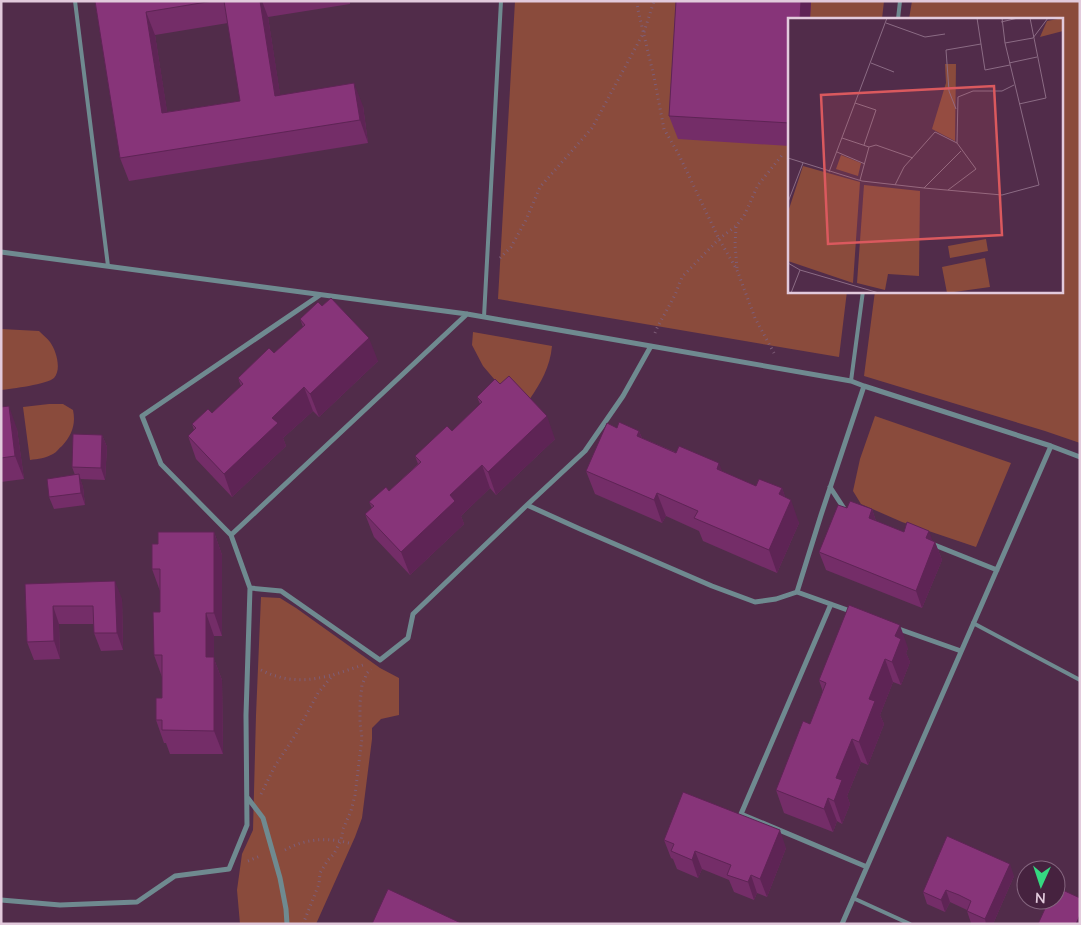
<svg xmlns="http://www.w3.org/2000/svg" width="1081" height="925" viewBox="0 0 1081 925" font-family="Lato,sans-serif">
<style>
.green{fill:#8a4b3c}
.lines{fill:none;stroke-linecap:round;stroke-linejoin:round}
.path{stroke:#7e5e78;stroke-width:3;stroke-dasharray:1 4;stroke-linecap:butt}
.service{stroke:#6f8a90;stroke-width:4}
.minor{stroke:#6f8a90;stroke-width:5}
.wall{fill:#742d68;fill-rule:evenodd}
.shaded-wall{fill:#5e2455}
.building{fill:#873479;stroke:#5e2455}
.inset-road{fill:none;stroke:#8b6b84;stroke-width:1}
.view{fill:#da595e;fill-opacity:0.15;stroke:#da595e;stroke-width:2.5}
.inset-edge{fill:none;stroke:#e2cadc;stroke-width:2.5}
</style>
<rect width="100%" height="100%" fill="#512c4a"/>
<path class="green" d="M515 1H884L882 19H790V291H847L839 357 498 299Z
M912 1H1080V443L1045 431 864 376 875 291H1062V19H909Z
M1 329 39 331C42 334 47 338 50 342 56 350 62 369 54 378 48 384 11 389 1 390Z
M473 332 552 346C550 367 541 383 529 400L506 393 483 366 472 345Z
M49 404H63L73 410C76 424 72 435 62 446 59 448 57 452 53 454 46 458 38 459 30 460L23 407Z
M875 416 1011 463 976 547 902 522 861 504 853 491 860 459Z
M261 597 280 598 296 608 380 668 399 678V715L381 719 372 728V739L362 818 355 837 316 924H240L237 890 242 854 253 830 256 715Z"/>
<g class="lines">
<path class="path" d="M637 1 638 10 654 77 664 129 678 153 719 239 737 270 755 318 774 353
M736 227 735 245 737 268
M500 258 511 247 526 220 540 187 592 128 644 32 654 1
M655 333 657 328 675 295 682 277 719 239 736 226 744 216 758 185 783 154
M261 670C285 682 306 682 332 675
M261 794 275 766 296 734 318 693 333 675 363 665
M285 850C306 838 330 837 352 844
M248 861 260 856
M303 924 319 884 320 873 328 860 334 854 341 840 343 829 351 811 355 795 362 738 360 723V703L362 685 367 673 371 669"/>
<path class="service" d="M75 1 108 266
M898 19 900 1
M484 317 501 1
M851 381 863 291
M973 623 1080 680
M853 898 910 924"/>
<path class="minor" d="M1 252 467 314 851 381 864 386 1051 446 1080 457
M830 487 845 510 847 511
M527 505 580 529 712 586 755 602 776 599 797 592 853 612
M231 535 467 314
M932 544 997 570
M250 588 281 591 380 660 408 638 413 614 527 505 585 451 623 396 651 346
M797 592 821 515 864 386
M831 604 741 814 867 867
M896 628 961 651
M247 797 263 818 280 878 286 909 287 924
M1 900 60 905 137 902 175 876 229 869 247 825 246 715 250 588 231 535 161 464 142 416 320 295
M842 924 1051 446"/>
</g>
<path class="wall" d="M95 1H350V4L268 17 280 95 363 106 368 143 129 181 120 158ZM228 23 240 101 167 112 155 35Z
M676 1H811L810 19H790V146L678 139 669 116Z
M300 319 378 361 319 417 313 411 283 438 286 446 232 497 196 459 188 436 194 430 192 424 212 413 241 386 238 378 274 353 303 327Z
M477 397 555 439 496 495 490 488 461 516 464 524 410 575 374 537 365 514 372 508 369 502 389 491 418 464 415 456 452 431 480 404Z
M1 407 17 429 24 479 1 482Z
M617 428 639 431 642 438 756 486 782 488 785 497 799 523 777 573 703 541 699 531 666 516 662 523 595 494 586 471Z
M102 435 107 447 105 480 80 479 83 487 85 505 54 509 49 497 75 475 72 467Z
M847 508 872 509 876 521 904 532 935 542 942 560 922 608 826 570 819 552Z
M214 532 222 555V636H214V659L222 680 223 754H170L166 743H164L156 720 162 698V677L154 655 160 612V591L152 569 158 544Z
M25 584 122 599 123 650 101 651 94 633V624H59L60 659 34 660 27 642Z
M908 648 906 653 910 662 901 685 893 682 880 715 884 724 868 765 861 762 847 796 850 804 842 824 837 821 833 832 784 813 776 790 810 724 823 692 819 680Z
M664 840 786 848 767 897 757 893 754 900 734 892 729 880 702 869 698 878 677 869 673 859 671 858Z
M1014 876 993 924 971 923 967 911V910L950 902 945 912 927 904 923 892Z"/>
<path class="shaded-wall" d="M260 1H262L268 17 284 119 275 96Z
M801 1H811L810 19H800Z
M146 12 155 35 171 136 162 113Z
M354 83 363 106 368 143 360 120Z
M369 338 378 361 319 417 310 394Z
M304 387 313 411 283 438 286 446 232 497 224 474 272 418Z
M9 406 17 429 24 479 15 456Z
M547 416 555 439 496 495 488 472Z
M639 431 648 454 637 436Z
M102 435 107 447 105 480 101 468Z
M719 463 728 486 717 469Z
M482 465 490 488 461 516 464 524 410 575 401 552 450 495Z
M79 474 83 487 85 505 81 493Z
M782 488 788 505 791 500 799 523 777 573 769 550 779 494Z
M657 493 666 516 662 523 654 500Z
M872 509 878 527 869 518Z
M929 531 934 545 935 542 942 560 922 608 916 591 926 538Z
M214 532 222 555V636L214 613Z
M115 581 122 599 123 650 117 633Z
M53 606 59 624 60 659 54 641Z
M206 613 214 636V659L222 680 223 754 214 731 206 657Z
M900 625 908 648 906 653 910 662 901 685 892 662 895 636Z
M885 659 893 682 880 715 884 724 868 765 859 742 869 699Z
M852 739 861 762 847 796 850 804 842 824 834 801 836 778Z
M828 798 837 821 833 832 824 809Z
M780 830 786 848 767 897 760 879Z
M695 851 702 869 698 878 692 860Z
M1010 864 1014 876 993 924H986L985 919Z
M751 875 757 893 754 900 748 882Z
M946 890 950 902 945 912 941 900Z
M1080 915V924H1076Z"/>
<path class="building" d="M95 1H213L146 12 162 113 240 101 224 1H260L275 96 354 83 360 120 120 158Z
M676 1H801L800 19H790V123L669 116Z
M331 298 369 338 310 394 304 387 272 418 278 423 224 474 188 436 196 428 192 424 208 409 212 413 243 384 238 378 269 348 274 353 305 325 300 319 318 302 322 306Z
M509 376 547 416 488 472 482 465 450 495 455 501 401 552 365 514 374 506 369 502 386 487 389 491 421 462 415 456 447 426 452 431 482 402 477 397 495 379 500 384Z
M9 406 15 456 1 458V407Z
M619 422 639 431 637 436 676 453 679 446 719 463 717 469 756 486 759 479 782 488 779 494 791 500 769 550 694 518 698 511 657 493 654 500 586 471 607 423 617 428Z
M73 434 102 435 101 468 72 467Z
M79 474 81 493 49 497 47 479Z
M850 501 872 509 869 518 904 532 907 522 929 531 926 538 935 542 916 591 819 552 838 505 847 508Z
M158 532H214V613H206V657H214V731L162 730V720H156V698H162V655H154L153 612H160V569H152V544H158Z
M115 581 117 633H94L93 606H53L54 641 27 642 25 584Z
M849 605 900 625 895 636 901 639 892 662 885 659 869 699 875 701 859 742 852 739 836 778 842 780 834 801 828 798 824 809 776 790 803 721 810 724 826 683 819 680Z
M683 792 780 830 760 879 751 875 748 882 727 875 731 865 695 851 692 860 671 851 674 844 664 840Z
M947 836 1010 864 985 919 967 911 971 901 959 895 946 890 941 900 923 892Z
M1056 887 1080 898V915L1076 924H1038L1049 900H1056Z
M388 889 463 924H372Z"/>
<g transform="translate(788 18)">
<rect width="275" height="275" fill="#512c4a"/>
<path d="M275 0V13L252 19 259 3ZM157 46H168L167 123 144 111 158 65ZM53 137 73 145 70 158 48 151ZM15 148 72 164 65 265 0 243V194ZM76 167 132 173 131 258 100 256 97 272 69 265ZM198 221 200 233 162 240 160 228ZM197 240 202 269 159 275 154 249Z" fill="#8a4b3c"/>
<path class="inset-road" d="M189 0 197 52 222 47M213 4 230 0M98 5 137 19 157 16M217 25 245 20 260 0M83 45 106 54M221 45 249 39M67 85 88 92 76 127M231 86 258 80 242 0M168 91 161 73 158 32 193 26M54 120 81 129 88 127 125 140M49 134 77 146M0 140 74 163 136 170 214 177 251 167 217 25 214 0M41 154 99 0M72 162 81 129M107 167 116 149 147 114 169 125M136 170 173 133M160 172 188 151 169 125 170 79 185 73H214L226 67M0 184 15 145M0 245 12 252 91 275M3 275 12 252"/>
<path class="view" d="M206 68 214 217 40 226 33 77Z"/>
<rect width="275" height="275" class="inset-edge"/>
</g>
<rect width="1081" height="925" fill="none" stroke="#e2cadc" stroke-width="5"/>
<g transform="translate(1041 885) rotate(183)"><circle r="24" fill="#46223f" stroke="#84657e"/>
<path d="M0-4L9 19L0 12L-9 19Z" fill="#35d881"/>
<text y="-8" font-size="14" font-weight="bold" text-anchor="middle" fill="#e2cadc">N</text>
</g>
</svg>
